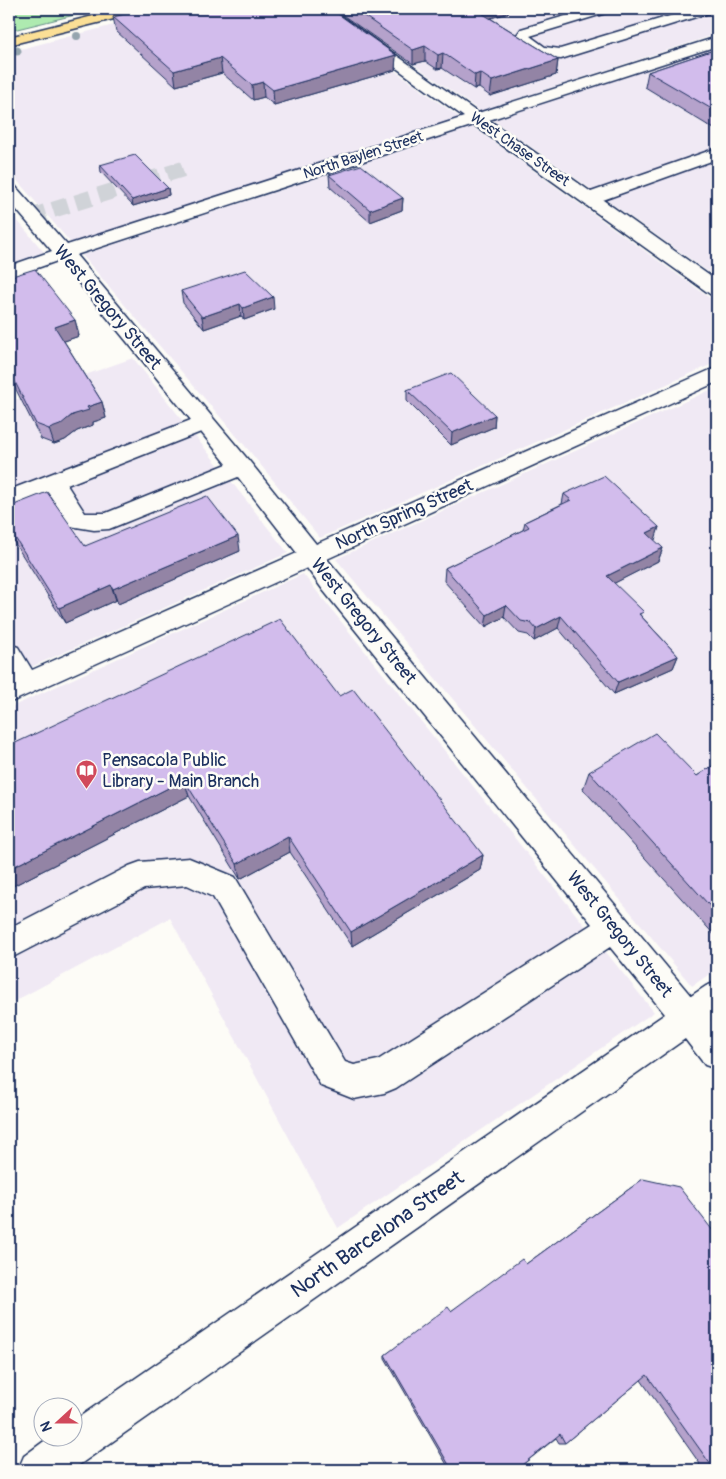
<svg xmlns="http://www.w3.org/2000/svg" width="726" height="1479" viewBox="0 0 726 1479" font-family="Pangolin,sans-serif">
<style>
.built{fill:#f0e9f4}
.green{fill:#aeeab0;stroke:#648c87}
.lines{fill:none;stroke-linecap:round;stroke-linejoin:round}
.minor-tunnel{stroke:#d0d3d8;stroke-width:16;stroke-dasharray:16 8;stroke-linecap:butt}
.minor-casing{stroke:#1b2f5e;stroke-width:3}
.major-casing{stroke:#1b2f5e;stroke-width:3}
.minor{fill:#fdfcf7;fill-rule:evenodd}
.major{fill:#fbdf96;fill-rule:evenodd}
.tree{fill:#95a5ae}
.wall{fill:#b5a2cb;stroke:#1b2f5e}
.shaded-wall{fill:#9384a5;stroke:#1b2f5e}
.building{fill:#d2bcec;stroke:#1b2f5e}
.labels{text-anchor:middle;stroke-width:5;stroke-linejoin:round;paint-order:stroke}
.far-street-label{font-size:15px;fill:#1b2f5e;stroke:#fdfcf7}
.street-label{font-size:18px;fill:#1b2f5e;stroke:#fdfcf7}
.poi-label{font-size:18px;fill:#1b2f5e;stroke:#fdfcf7;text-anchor:start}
.near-street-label{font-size:21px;fill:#1b2f5e;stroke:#fdfcf7}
</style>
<rect width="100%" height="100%" fill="#fdfcf7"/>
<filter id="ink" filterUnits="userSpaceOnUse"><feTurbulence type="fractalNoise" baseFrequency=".02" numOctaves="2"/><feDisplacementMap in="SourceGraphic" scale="10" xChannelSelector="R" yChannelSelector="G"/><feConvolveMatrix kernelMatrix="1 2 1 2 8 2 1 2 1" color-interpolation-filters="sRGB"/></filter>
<g filter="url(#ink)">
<path class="built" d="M176 9H309L459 117 71 243 9 171V52Z
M335 9H717V34L480 111Z
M717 47V278L493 120Z
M473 127 717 303V362L320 538 251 453 82 255Z
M9 210 17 220 44 252 9 264Z
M133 358 288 553 13 675 9 667V402Z
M717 387V969L692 986 336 559Z
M303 574 654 1012 338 1228 170 918 9 1004V708Z"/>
<path class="green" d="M9 9H99L9 31Z"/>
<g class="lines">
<path class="minor-tunnel" d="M30 217 183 169"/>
<defs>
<path id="minor" d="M315 9H331L478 113 717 37V46L489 120 591 192 717 148V159L603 200 717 281V296L710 294 474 125 76 255 250 462 316 544 717 367V382L327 559 691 996 706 986 717 982V1016L711 1020 717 1028V1069L705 1065 685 1039 72 1470H18L24 1456 51 1436H72V1422L665 1014 610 947 396 1088 384 1093 354 1099 321 1086 213 897 187 885 144 889 9 959V928L129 866 140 862 189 858 235 877 345 1062 354 1065 378 1060 592 924 323 590 307 568 9 703V644L18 647 32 670 297 553 238 477 109 529 94 530 70 526 48 493 9 507V490L191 420 60 260 9 278V266L52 251 9 201V185L15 186 67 245 464 117ZM201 432 227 464 106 513H85L67 485Z
M589 9H611L609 12 530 36 545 47 560 49 693 9H714L712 12 561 59C542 58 526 53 516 36L521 29Z"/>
<path id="major" d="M121 9H144L142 12 9 45V37Z"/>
</defs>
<use href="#minor" class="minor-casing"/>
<use href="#major" class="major-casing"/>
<use href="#minor" class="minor"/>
<use href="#major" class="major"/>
</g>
<g class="tree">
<circle cx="77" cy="36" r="4"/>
<circle cx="17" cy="51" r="4.5"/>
</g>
<path class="wall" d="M334 9H508V13L490 18 558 60 556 75 490 96 479 88 474 89 442 68 437 69 425 61 413 64Z
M113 17 396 55 395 70 274 105 264 97 253 100 222 73 176 86 116 31Z
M717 49V127L714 129 645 87 648 72Z
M100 165 168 188 169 195 133 206 101 172Z
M329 175 403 198 402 210 370 222 330 187Z
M9 277 75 320 79 336 64 341 102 402 106 418 93 422V425L77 431 65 440 54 444 41 439 9 376Z
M181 291 274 309 244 320 241 316 204 329 183 303Z
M407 390 495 415 494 427 451 445 407 401Z
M564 494 659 527 654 541 663 548 658 561 614 583 642 617 678 656 673 668 614 694 558 628 534 641 528 635 519 633 504 617 485 627 444 581 445 568 523 530 525 522 562 504Z
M9 507 85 546 240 551 118 604 116 600 65 623 9 534Z
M339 696 483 855 480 870 352 946 290 852 240 879 189 796 9 888V746Z
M717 763V938L583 789 589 772 697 776Z
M643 1179 717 1470H693L700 1464 641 1380 565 1443H559L556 1438 516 1470H450L385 1358V1355L451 1311 526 1264Z"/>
<path class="shaded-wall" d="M475 9H508V13L474 23Z
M425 46V61L413 64V50Z
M443 53 442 68 437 69 438 55Z
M396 55 395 70 274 105 273 90Z
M220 58 222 73 176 86 174 71Z
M558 60 556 75 490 96 492 81Z
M480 73 479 88 474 89 475 75Z
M263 82 264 97 253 100 252 85Z
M717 115V127L714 129Z
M168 188 169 195 133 206 132 200Z
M403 198 402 210 370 222V210Z
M273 297 274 309 244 320 243 308Z
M240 304 241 316 204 329 202 317Z
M75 320 79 336 59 343 55 327Z
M102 402 106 418 93 422V425L77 431 65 440 54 444 49 429 87 407Z
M495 415 494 427 451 445 452 433Z
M659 527 655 540 643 546 647 533Z
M238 536 240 551 118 604 113 589Z
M663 548 658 561 603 589 607 576Z
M111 585 116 600 65 623 59 608Z
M506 605 504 617 485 627 487 615Z
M561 616 558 628 534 641 536 629Z
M678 656 673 668 614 694 618 682Z
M184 780 189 796 9 888V869Z
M288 836 290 852 240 879 237 864Z
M483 855 480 870 352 946 351 932Z"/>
<path class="building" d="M145 9H331L396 55 273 90 263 82 252 85 220 58 174 71 113 17Z
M354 9H475L558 60 492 81 480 73 475 75 443 53 438 55 425 46 413 50Z
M717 49V112L648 72Z
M135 155 168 188 132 200 100 165Z
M361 165 403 198 370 210 329 175Z
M35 269 75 320 55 327 102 402 87 407 89 410 72 415 60 425 49 429 36 424 9 370V277Z
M245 270 273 297 243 308 240 304 202 317 181 291Z
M451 373 495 415 452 433 407 390Z
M604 476 659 527 647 533 663 548 607 576 644 612 639 614 678 656 618 682 561 616 536 629 531 623 521 621 506 605 487 615 445 568 529 527 525 522 571 500 564 494Z
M47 492 85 546 207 496 238 536 113 589 111 585 59 608 9 528V507Z
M280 619 339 696 353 689 483 855 351 932 288 836 237 864 184 780 9 869V746Z
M655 733 697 776 717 763V914L589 772Z
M643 1179 679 1187 717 1236V1470H705L711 1465 647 1375 565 1443 560 1434 516 1470H452L385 1355 448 1307 451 1311 522 1259 526 1264Z"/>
</g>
<defs>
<symbol id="library-pin" viewBox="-11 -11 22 30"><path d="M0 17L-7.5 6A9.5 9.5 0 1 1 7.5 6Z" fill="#d1495b" stroke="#fdfcf7"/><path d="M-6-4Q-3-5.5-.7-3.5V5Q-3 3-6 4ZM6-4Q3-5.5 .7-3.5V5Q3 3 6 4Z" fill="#fff"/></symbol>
</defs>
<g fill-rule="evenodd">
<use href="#library-pin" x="74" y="758" width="25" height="34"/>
</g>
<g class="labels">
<g class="far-street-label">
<text transform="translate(520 149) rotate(35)" y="5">West Chase Street</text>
<text transform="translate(363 155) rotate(-18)" y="5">North Baylen Street</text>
</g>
<g class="street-label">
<text transform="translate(108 307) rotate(50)" y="6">West Gregory Street</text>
<text transform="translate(404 514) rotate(-24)" y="6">North Spring Street</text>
<text transform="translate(364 621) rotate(51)" y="6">West Gregory Street</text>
<text transform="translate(620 934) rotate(51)" y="6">West Gregory Street</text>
</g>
<g class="poi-label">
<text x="102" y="766">Pensacola Public<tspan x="102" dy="21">Library - Main Branch</tspan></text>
</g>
<g class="near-street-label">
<text transform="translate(377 1234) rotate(-35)" y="7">North Barcelona Street</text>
</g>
</g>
<rect width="726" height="1479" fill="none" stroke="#fdfcf7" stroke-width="30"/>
<rect x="15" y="15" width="696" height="1449" fill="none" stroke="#1b2f5e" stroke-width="2" filter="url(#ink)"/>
<g transform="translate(58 1422) rotate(249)"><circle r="24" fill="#fdfcf7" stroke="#a3aaba"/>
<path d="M0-4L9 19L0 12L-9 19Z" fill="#d1495b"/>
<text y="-8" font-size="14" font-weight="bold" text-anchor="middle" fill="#1b2f5e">N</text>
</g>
</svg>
